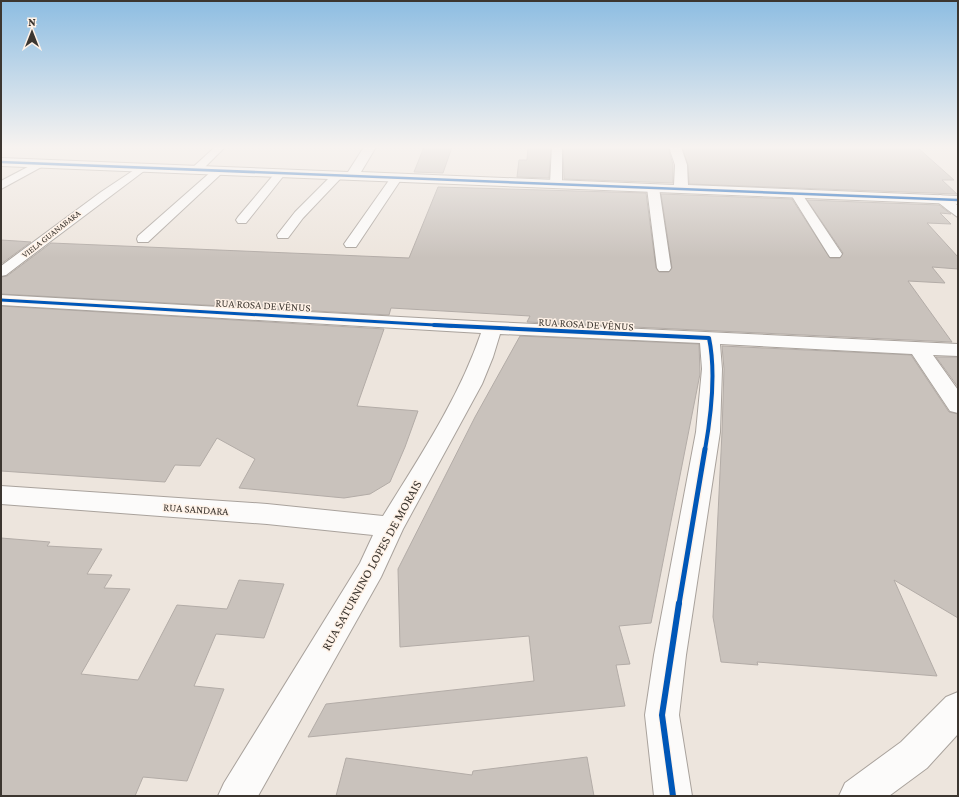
<svg xmlns="http://www.w3.org/2000/svg" width="959" height="797" viewBox="0 0 959 797" font-family="'Crimson Pro',serif">
<style>
.building{fill:#c9c2bc;stroke:#b3aca7}
.lines{fill:none;stroke-linecap:round;stroke-linejoin:round}
.service-casing{stroke:#a9a29c;stroke-width:2}
.minor-casing{stroke:#a9a29c;stroke-width:2}
.service{fill:#fcfbfa;fill-rule:evenodd}
.minor{fill:#fcfbfa;fill-rule:evenodd}
.cycleway-far4-casing{stroke:#fff2e7;stroke-width:4}
.cycleway-far3-casing{stroke:#fff2e7;stroke-width:5}
.cycleway-far2-casing{stroke:#fff2e7;stroke-width:6}
.cycleway-far1-casing{stroke:#fff2e7;stroke-width:8}
.cycleway-casing{stroke:#fff2e7;stroke-width:8}
.cycleway-far4{stroke:#0057b8;stroke-width:2.5}
.cycleway-far3{stroke:#0057b8;stroke-width:3}
.cycleway-far2{stroke:#0057b8;stroke-width:4}
.cycleway-far1{stroke:#0057b8;stroke-width:5}
.cycleway{stroke:#0057b8;stroke-width:6}
.labels{text-anchor:middle;stroke-width:3;stroke-linejoin:round;paint-order:stroke}
.far-street-label{font-size:9px;fill:#3c3630;stroke:#fff2e7}
.street-label{font-size:11px;fill:#3c3630;stroke:#fff2e7}
.near-street-label{font-size:13px;fill:#3c3630;stroke:#fff2e7}
</style>
<rect width="100%" height="100%" fill="#ede5dd"/>
<path class="building" d="M424 147H452L443 173 414 172Z
M528 147H551L549 178 517 177 519 160H527Z
M563 147H668L673 165V183L564 179Z
M682 147H917L954 180H942L957 194 689 184 688 165Z
M438 187 646 193 656 268 659 272H669L672 268 661 194 792 199 830 258H840L843 253 807 200 939 205 951 214 940 213 951 224 927 223 958 257V269L932 267 945 283 908 281 952 342 527 322 530 316 391 308 389 315 1 294V277L7 276 51 243 409 258Z
M1 240 17 241 31 242 1 264Z
M1 306 384 329 357 406 418 411 405 447 390 482 370 494 344 498 239 488 255 459 217 438 200 466 175 465 165 482 1 471Z
M520 336 699 344 700 374 651 623 619 626 630 664 616 665 625 706 308 737 326 704 534 681 529 636 400 647 398 569 475 417Z
M722 346 911 355 949 412 958 414V618L894 580 937 676 757 662 758 665 721 662 713 617 722 432 724 369Z
M936 357H958V387Z
M1 538 50 542 47 546 102 549 87 574 112 575 104 588 130 589 81 674 138 680 177 605 227 609 239 580 284 584 264 638 216 634 194 686 224 689 187 781 143 777 135 796H1Z
M587 757 594 796H336L346 758 472 775 473 771Z"/>
<g class="lines">
<defs>
<path id="service" d="M215 147H225L199 173H191L190 171 191 169Z
M552 147H562V183L556 186 550 183Z
M41 160 46 163 45 165 1 189V181Z
M140 166 145 169 144 171 23 262 6 275 1 276V266L101 192Z
M217 169 221 170 222 172 221 174 148 242H138L137 239 138 236 213 170Z
M280 171 285 174 246 223H238L236 220 238 217 276 172Z
M337 173 342 176 341 178 303 218 288 238H278L277 235 295 212 333 174Z
M396 175 402 178 356 247H346L344 244 392 176Z
M653 185 659 188 671 268 669 271H659L657 268 647 188Z
M796 190 800 191 842 254 840 257H830L828 254 790 193Z
M940 195 950 199 958 206V217C956 216 936 201 934 199L936 197Z"/>
<path id="minor" d="M364 147H376L361 172 674 185 675 165 669 147H681L687 165 688 185 958 196V204L1 166V158L348 172Z
M1 295 492 322 958 344V356L933 355 958 390V413L950 411 912 354 720 344 722 369 720 432 686 655 679 715 692 796H654L645 715 654 655 696 432 702 369 700 343 500 334 493 357 482 384 403 529 381 577 258 796H218L224 783 360 563 373 535 267 524 1 504V486L267 504 383 516C419 458 459 398 481 333L1 305Z
M958 692V734L927 768 889 796H839L845 783 901 742 946 697Z"/>
</defs>
<use href="#service" class="service-casing"/>
<use href="#minor" class="minor-casing"/>
<use href="#service" class="service"/>
<use href="#minor" class="minor"/>
<defs>
<path id="cycleway-far4" d="M1 162 958 200"/>
<path id="cycleway-far3" d="M1 300 452 326"/>
<path id="cycleway-far2" d="M434 325 709 338C716 371 711 416 705 450"/>
<path id="cycleway-far1" d="M679 604 705 449"/>
<path id="cycleway" d="M673 796 662 715 679 603"/>
</defs>
<use href="#cycleway-far4" class="cycleway-far4-casing"/>
<use href="#cycleway-far3" class="cycleway-far3-casing"/>
<use href="#cycleway-far2" class="cycleway-far2-casing"/>
<use href="#cycleway-far1" class="cycleway-far1-casing"/>
<use href="#cycleway" class="cycleway-casing"/>
<use href="#cycleway-far4" class="cycleway-far4"/>
<use href="#cycleway-far3" class="cycleway-far3"/>
<use href="#cycleway-far2" class="cycleway-far2"/>
<use href="#cycleway-far1" class="cycleway-far1"/>
<use href="#cycleway" class="cycleway"/>
</g>
<linearGradient id="sky" x2="0" y2="1"><stop stop-color="#8dbde2"/><stop offset="0.57" stop-color="#f7f3f0"/><stop offset="1" stop-color="#f7f3f0" stop-opacity="0"/></linearGradient>
<rect width="959" height="258" fill="url(#sky)"/>
<g class="labels">
<g class="far-street-label">
<text transform="translate(51 234) rotate(-38)" y="3">VIELA GUANABARA</text>
</g>
<g class="street-label">
<text transform="translate(263 305) rotate(3)" y="4">RUA ROSA DE VÊNUS</text>
<text transform="translate(586 324) rotate(3)" y="4">RUA ROSA DE VÊNUS</text>
<text transform="translate(196 509) rotate(4)" y="4">RUA SANDARA</text>
</g>
<g class="near-street-label">
<text transform="translate(371 565) rotate(-61)" y="5">RUA SATURNINO LOPES DE MORAIS</text>
</g>
</g>
<rect width="959" height="797" fill="none" stroke="#3c3630" stroke-width="4"/>
<g transform="translate(32 32)" stroke="#fff2e7" stroke-width="3" paint-order="stroke">
<path d="M0-3L7 15L0 10L-7 15Z" fill="#3c3630"/>
<text y="-6" font-size="11" font-weight="bold" text-anchor="middle" fill="#3c3630">N</text>
</g>
</svg>
